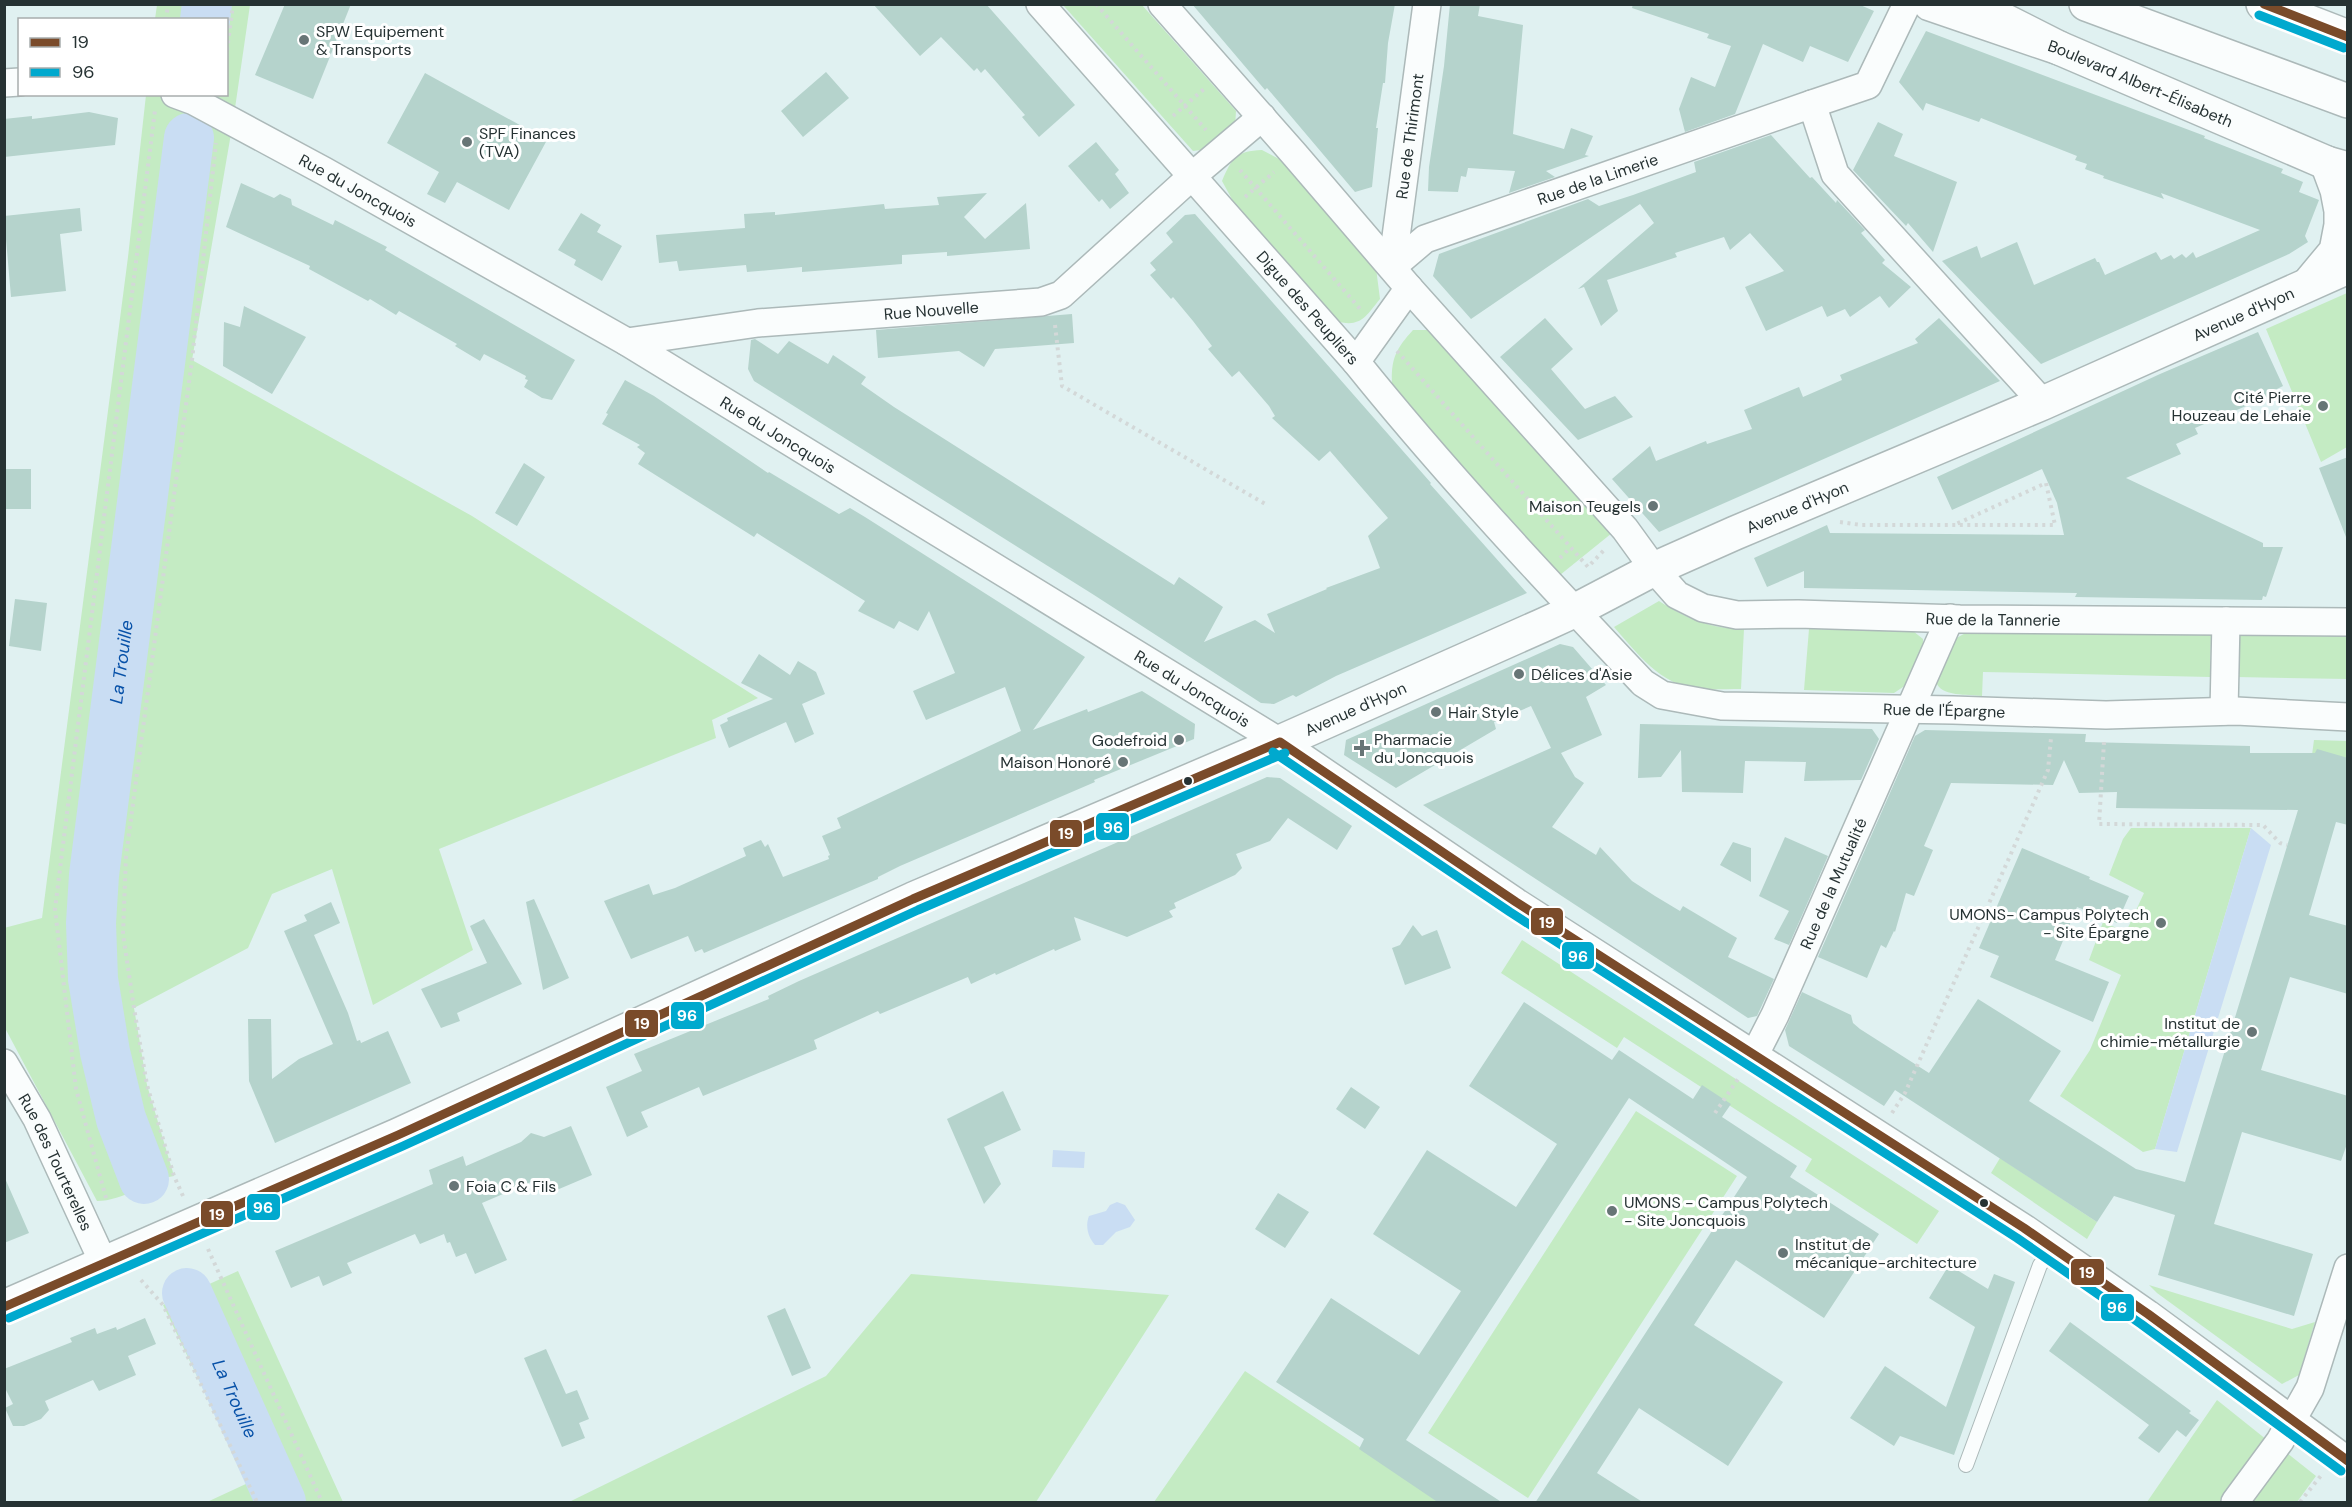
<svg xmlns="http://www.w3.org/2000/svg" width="2352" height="1507" viewBox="0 0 2352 1507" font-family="'DM Sans',sans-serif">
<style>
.green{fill:#c4ebc3}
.water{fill:#c9ddf3}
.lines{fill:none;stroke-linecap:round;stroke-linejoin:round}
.river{stroke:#c9ddf3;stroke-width:50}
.building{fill:#b5d3cc}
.service-casing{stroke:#acb9b9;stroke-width:16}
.minor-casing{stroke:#acb9b9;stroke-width:30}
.tertiary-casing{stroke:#acb9b9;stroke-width:36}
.trunk-casing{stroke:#acb9b9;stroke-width:36}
.path{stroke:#d3d8d8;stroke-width:4;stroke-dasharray:3 4.5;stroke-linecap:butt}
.service{stroke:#fafdfd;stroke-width:14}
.minor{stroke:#fafdfd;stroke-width:27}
.tertiary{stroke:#fafdfd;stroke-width:33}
.trunk{stroke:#fafdfd;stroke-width:33}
.bus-1-casing{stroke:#fff;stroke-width:14}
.bus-2-casing{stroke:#fff;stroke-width:14}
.bus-1{stroke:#7a4b2a;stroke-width:9}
.bus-2{stroke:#00a9ce;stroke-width:9}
.poi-dot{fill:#677576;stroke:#fff;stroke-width:2}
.bus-dot{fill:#263233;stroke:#fff;stroke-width:2}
.labels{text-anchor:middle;stroke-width:6;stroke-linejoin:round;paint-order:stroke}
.poi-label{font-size:16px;fill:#263233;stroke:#fff;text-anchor:start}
.street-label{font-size:16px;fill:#263233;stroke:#fff}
.water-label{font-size:18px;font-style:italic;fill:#0751a8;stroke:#fff}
.line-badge{stroke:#fff;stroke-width:2}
.badge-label{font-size:16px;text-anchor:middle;font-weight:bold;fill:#fff}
</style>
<rect width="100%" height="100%" fill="#e0f1f1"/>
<path class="green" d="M157 5H250L233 122 192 360 472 516 758 698 712 720 716 738 439 849 473 950 373 1005 332 869 272 894 248 948 134 1008 147 1085 174 1176C146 1181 124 1201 97 1201L5 1028 4 928 42 918 128 257 146 95 226 94V20L155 19Z
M1063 5H1142L1236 111 1235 127 1208 149 1193 151Z
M1262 150 1283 161 1376 268 1380 299C1365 317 1361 328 1335 321L1234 203 1222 181C1232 158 1236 151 1262 150Z
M2347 293V447L2321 462 2266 329Z
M1413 330H1435L1612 533 1560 575 1392 388C1391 360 1394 351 1413 330Z
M1659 601C1689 620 1709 628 1744 629L1741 689C1727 689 1712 690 1698 689 1660 685 1637 653 1614 627Z
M1809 629 1913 631 1923 639V652L1906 685 1894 693 1804 690Z
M2237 630 2347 634V679L2236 677Z
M1969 631 2211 633 2210 677 1983 672 1982 696C1968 694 1941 697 1936 682L1953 640Z
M2314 740 2347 741V766L2312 755Z
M2131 828H2251L2155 1149 2143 1152 2060 1096 2090 1050 2121 975 2089 960 2103 922 2126 932 2144 893 2109 875 2123 839Z
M1522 940 1939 1211 1917 1244 1805 1171 1812 1159 1624 1037 1617 1048 1501 973Z
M1636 1111 1737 1176 1528 1498 1428 1433Z
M2000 1158 2097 1222 2087 1239 1991 1173Z
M238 1271 343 1502H207L248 1483 163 1305Z
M911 1274 1169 1295 1036 1502H569L826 1376Z
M2149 1285 2292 1329 2315 1322 2299 1375 2282 1384 2157 1293Z
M1245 1371 1442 1502H1154Z
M2217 1400 2267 1440 2223 1502H2147Z
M2287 1453 2316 1476 2297 1502H2249Z"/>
<path class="water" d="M2251 828 2271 845 2177 1152 2155 1149Z
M1053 1150 1085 1152 1084 1168 1052 1167Z
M1117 1202 1125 1205 1135 1220 1130 1227 1116 1232 1103 1245H1095C1088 1237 1085 1226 1089 1216L1106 1211 1110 1205Z"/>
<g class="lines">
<g class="river">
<path d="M205 20 207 4"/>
<path id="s1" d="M144 1179 121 1119 105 1052 93 979 91 923 94 875 189 138"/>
<path id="s2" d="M187 1293 281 1502"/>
</g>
</g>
<path class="building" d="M285 4H351L313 99 255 75Z
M873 4H986L1075 105 1039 137 1022 117 1025 115 985 69 981 73 977 68 974 71 941 37 920 56Z
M1192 4H1395L1388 43 1385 83H1383L1376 128H1378L1372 187 1355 192 1267 88 1265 90Z
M1450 4H1480L1478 16 1523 25 1513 134 1564 149 1571 128 1593 136 1585 155 1589 156 1546 171 1555 177 1509 193 1515 171 1468 168 1466 177 1461 176 1458 192 1428 191 1429 167 1444 66Z
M1633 4H1858L1874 11 1848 62 1810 46 1803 62 1763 44 1735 114 1685 132 1679 109 1691 77 1715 87 1731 46 1707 38 1709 34 1632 8Z
M1926 31 2205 136 2204 138 2283 169 2281 173 2303 182 2299 192 2319 200 2305 236 2308 242 2289 254 2041 364 1942 261 1977 246 1981 258 2017 242 2034 285 2095 258 2097 262H2099L2105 275 2156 252 2161 260 2171 255 2174 259 2182 254 2186 258 2193 252 2196 258 2260 230 2161 193 2164 199 2103 178 2104 176 2085 169 2087 164 2075 160 2077 156 2072 154 1981 118 1979 122 1926 103 1923 111 1899 82Z
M826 72 849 98 803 137 781 111Z
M425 73 547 140 509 210 457 182 445 203 427 194 439 172 387 143Z
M89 112 118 118 115 145 4 157V119L32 116V119Z
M1878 122 1903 134 1894 156 1957 182 1933 252 1908 223 1906 226 1853 170Z
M1771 135 1810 178 1812 177 1836 203 1837 200 1865 230 1861 233 1885 260 1882 263 1911 287 1889 308 1880 296 1850 317 1845 309 1827 317 1822 306 1766 331 1745 287 1784 271 1750 233 1730 250 1724 237 1675 253 1677 257 1607 280 1618 311 1601 326 1584 287 1578 289 1654 223 1640 204 1471 319 1433 276 1439 254 1588 199 1599 206 1633 195 1696 172 1694 162Z
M1096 142 1119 170 1115 174 1129 193 1110 209 1102 199 1099 202 1068 166Z
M241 183 274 198 280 194 291 199 292 205 333 225 335 220 387 247 385 250 575 360 552 400 542 398 524 387 528 380 525 379 526 376 484 354 480 361 455 346 457 344 399 311 396 315 370 299 368 301 309 269 310 266 226 227Z
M987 193 964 217 985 239 1026 203 1030 249 947 256V252L902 255V264L802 272V267L747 272 746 265 679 271 677 261 659 263 656 235 745 228 744 214 775 212V215L884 204 885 209 939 205 937 197Z
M80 208 82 231 60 234 66 291 11 297 4 216Z
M581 213 601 225 597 232 622 246 602 281 574 265 576 260 558 250Z
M1195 214 1431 483 1430 484 1527 593 1336 676 1296 697 1293 695 1274 704 1261 703 1094 595 754 381 748 369 751 340 755 339 778 354 789 341 828 364 833 355 866 377 861 384 894 407 1174 585 1179 577 1223 607 1204 642 1255 620 1275 633 1267 614 1327 589 1326 588 1380 568 1368 536 1388 518 1330 451 1319 461 1272 418 1275 416 1269 406 1239 371 1232 377 1208 349 1212 346 1193 321 1173 297 1171 299 1150 275 1156 270 1150 263 1173 242 1166 233 1185 215Z
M244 306 306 337 272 394 223 366 224 322 240 327Z
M1072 314 1074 343 995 349 984 367 959 351 878 358 876 330Z
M1545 318 1573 349 1551 369 1585 409 1615 396 1633 417 1578 440 1500 357Z
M1939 318 2000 381 1659 532 1612 479 1650 446 1656 461 1706 441 1707 444 1752 429 1744 410 1799 387 1803 397 1842 380 1840 375 1918 343 1915 339Z
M2258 332 2283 386 2267 394V397L2195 428 2198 434 2176 444 2181 454 2126 478 2263 543V547H2283L2266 597 2263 596 2262 600 2075 597 2077 593 1804 588V571L1767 587 1754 558 1827 525 1830 533 2064 535 2057 503 2042 469 1952 510 1937 477 2160 374Z
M625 380 654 396 768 473 769 472 839 514 850 508 865 517 1085 657 1033 730 1087 709 1088 712 1142 691 1195 724 1194 739 1094 780 1095 782 900 866 878 877V879L704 953 702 949 695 952 688 936 631 959 604 901 649 884 653 895 675 888 746 856 743 848 761 840 765 847 768 844 783 877 829 859 828 856 830 855 822 836 841 828 837 818 1021 731 1005 687 926 720 913 691 955 673 929 611 918 631 899 621 894 629 858 611 865 601 757 533 754 537 638 464 645 453 637 447 640 445 602 424 608 414 606 413Z
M2348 457V537H2346L2319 468Z
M524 463 545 477 517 526 495 513Z
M4 469H31V509H4Z
M15 599 47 603 41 651 9 646Z
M1560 644 1573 647 1606 685 1586 697 1602 735 1561 753 1575 777 1584 783 1552 827 1596 855 1600 847 1632 881 1655 896 1680 911 1683 906 1737 938 1728 957 1774 979 1757 1016 1748 1018 1423 805 1551 748 1531 706 1494 722 1496 729 1396 788 1344 755 1346 740Z
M759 654 790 675 798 661 816 672 825 694 802 704 814 734 795 743 786 722 729 748 720 725 728 721 727 718 773 699 741 683Z
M1640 724 1872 729 1879 739 1861 780 1804 781 1806 762 1745 761 1743 793 1682 792 1681 750 1661 777 1638 778Z
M1925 730 2086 734 2085 742 2250 746V753H2315L2317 749 2348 758V825L2336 822 2309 915 2348 926V994L2290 977 2261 1070 2348 1096V1141L2341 1161 2242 1132 2214 1224 2313 1254 2294 1316 2158 1275 2175 1215 2114 1196 2097 1222 1895 1090 1884 1106 1789 1046 1785 1030 1802 992 1851 1015 1853 1023 1860 1029 1929 1073 1978 999 2061 1051 2029 1101 2136 1169 2185 1182 2298 810 2116 808 2117 792 2079 793 2064 760 2053 785 1951 783 1924 846 1933 850 1914 896 1906 893 1895 932 1894 931 1886 948 1881 945 1867 978 1818 957 1915 736Z
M1267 777 1280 778 1352 826 1337 850 1288 818 1270 841 1236 854 1242 868 1235 875 1174 903 1176 908 1169 911 1173 917 1127 937 1074 917 1081 940 1055 951 1054 949 996 975 995 973 971 984 968 977 880 1014 878 1011 814 1040 817 1049 703 1096 699 1087 641 1112 648 1127 627 1137 606 1087 642 1071 634 1054 769 999 768 996 799 981Z
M1785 837 1828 856 1789 945 1774 939 1789 911 1759 896Z
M1733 842 1751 848V882L1720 865Z
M2022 848 2090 877 2089 879 2129 896 2117 923 2077 907 2055 960 2109 982 2093 1022 1990 977 1999 956 1979 948Z
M534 899 569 978 543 990 526 902Z
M331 902 340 923 314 935 348 1013 357 1041 360 1040 361 1043 388 1031 411 1083 275 1143 249 1081 248 1019H271L272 1079 299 1059 333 1044 284 931 307 921 304 915Z
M484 919 522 984 457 1013 460 1021 441 1028 421 989 487 963 470 926Z
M1413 925 1422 936 1437 930 1451 968 1405 985 1392 948 1400 945Z
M1524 1002 1612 1060 1619 1050 1693 1099 1702 1085 1731 1104 1722 1117 1797 1166 1790 1177 1879 1234 1824 1318 1736 1260 1694 1325 1783 1382 1728 1466 1639 1408 1597 1473 1644 1503H1535L1747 1177 1629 1098 1406 1440 1503 1503H1439L1359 1449 1364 1439 1276 1382 1331 1298 1419 1355 1461 1291 1373 1234 1427 1150 1516 1207 1533 1181 1557 1144 1469 1086Z
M1351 1087 1380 1107 1365 1129 1336 1109Z
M1003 1091 1021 1130 984 1147 1001 1184 984 1204 947 1119Z
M571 1126 592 1175 545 1195 538 1179 482 1203 507 1260 475 1274 466 1253 456 1257 450 1242 447 1243 444 1234 420 1244 415 1234 347 1263 352 1273 323 1286 319 1276 291 1288 275 1251 433 1184 429 1170 463 1156 466 1166 521 1142 531 1133 544 1137Z
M4 1176 29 1233 4 1243Z
M1278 1193 1309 1212 1285 1248 1255 1229Z
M1949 1265 1988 1289 1994 1274 2015 1282 1954 1455 1900 1436 1894 1446 1850 1418 1885 1366 1946 1407 1975 1327 1929 1298Z
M785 1308 811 1368 792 1376 767 1316Z
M145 1318 156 1344 128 1356 136 1375 99 1391 93 1380 45 1401 49 1410 41 1419 24 1426H13L5 1408 13 1404 4 1386V1369L72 1342 70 1338 95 1328 97 1334 116 1327 117 1330Z
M2070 1322 2191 1411 2189 1413 2199 1420 2186 1437 2177 1430 2159 1453 2138 1438 2149 1425 2049 1351Z
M546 1349 566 1394 577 1390 589 1419 579 1423 585 1438 562 1447 524 1358Z"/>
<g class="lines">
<defs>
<path id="service" d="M1966 1465 2040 1265 2053 1250"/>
<g id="minor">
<path id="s3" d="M1040 4 1356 362C1446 474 1545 579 1643 683L1662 695 1722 706 1953 710 2106 715 2236 711 2348 717"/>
<path id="s4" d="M1162 4 1295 155 1409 288 1625 529 1654 569 1677 595 1703 608 1737 615 1798 614 1960 619 2348 622"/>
<path d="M4 83 20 82"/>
<path id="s5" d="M175 94 194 101 324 171 627 342 1280 742 1516 902 2024 1228 2148 1314 2348 1461"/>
<path d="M1812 104 1868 85 1907 4"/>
<path id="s6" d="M1392 267 1425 239 1812 104 1835 174 2043 403"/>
<path id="s7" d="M1392 267 1427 4"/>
<path id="s8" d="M627 342 758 323 1041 302 1061 295 1191 177 1262 117"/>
<path d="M1356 362 1409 288"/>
<path d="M2224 711 2226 621"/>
<path id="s9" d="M1754 1056 1775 1015 1950 618"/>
<path id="s10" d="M4 1063 37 1119 104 1264"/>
<path d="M2235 1502 2280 1441 2310 1388 2348 1268"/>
</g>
<g id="tertiary">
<path id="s11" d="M1930 4 2059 48 2327 163 2348 169"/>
<path d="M2263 4 2348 37"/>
<path d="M2311 281 2336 251 2341 225V211L2337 190 2327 163"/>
<path id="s12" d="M4 1307 398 1135 913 899 1280 742 1541 626 1576 610 1654 569 1735 533 2043 403 2348 267"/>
</g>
<path id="trunk" d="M1972 4 2059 48
M2086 4 2348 101"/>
</defs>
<use href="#service" class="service-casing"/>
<use href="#minor" class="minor-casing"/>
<use href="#tertiary" class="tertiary-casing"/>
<use href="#trunk" class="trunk-casing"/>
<path class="path" d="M1096 4 1206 130
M166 20 168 4
M226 58 233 4
M1173 116 1204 89
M1240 170 1361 310
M1245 197 1274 172
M1055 325 1062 386 1267 505
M1397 351 1588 567 1605 549
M1840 522 1861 525H2055L2046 483 1954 525
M1560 558 1570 548
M2104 742 2099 824 2263 825 2280 843 2287 845
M1715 1113 1740 1076
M1892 1113 1905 1093 2048 770 2051 738
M183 1196 174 1176 147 1085 134 1008 123 934 126 856 192 360 216 143
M106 1198 76 1089 55 909 155 110
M208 1249 322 1502
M141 1280 163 1305 257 1502
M2300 1502 2323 1473"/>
<use href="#service" class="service"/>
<use href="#minor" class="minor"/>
<use href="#tertiary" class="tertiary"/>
<use href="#trunk" class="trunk"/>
<defs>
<path id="bus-1" d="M2264 4 2348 37
M1280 742 1516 902 2024 1228 2148 1314 2348 1461
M4 1307 398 1135 913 899 1280 742"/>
<path id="bus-2" d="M2259 15 2344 48
M1273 752 1510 912 2017 1238 2141 1324 2341 1471
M9 1318 403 1146 918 910 1285 753"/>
</defs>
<use href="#bus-1" class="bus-1-casing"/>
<use href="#bus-2" class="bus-2-casing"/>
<use href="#bus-1" class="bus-1"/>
<use href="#bus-2" class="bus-2"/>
</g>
<g class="poi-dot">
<circle cx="304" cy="40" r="6"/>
<circle cx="467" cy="142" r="6"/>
<circle cx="2323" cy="406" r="6"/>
<circle cx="1653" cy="506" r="6"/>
<circle cx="1519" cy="674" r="6"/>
<circle cx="1436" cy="712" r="6"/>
<circle cx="1179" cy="740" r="6"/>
<path d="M1359 739h6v6h6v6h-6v6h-6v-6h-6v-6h6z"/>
<circle cx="1123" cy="762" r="6"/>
<circle cx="2161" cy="923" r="6"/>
<circle cx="2252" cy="1032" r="6"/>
<circle cx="454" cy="1186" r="6"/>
<circle cx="1612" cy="1211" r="6"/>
<circle cx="1783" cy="1253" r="6"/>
</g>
<g class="bus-dot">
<circle cx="1188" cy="781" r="5"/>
<circle cx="1984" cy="1203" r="5"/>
</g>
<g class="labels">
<g class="poi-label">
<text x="316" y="37">SPW Equipement<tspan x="316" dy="18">&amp; Transports</tspan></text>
<text x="479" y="139">SPF Finances<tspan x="479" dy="18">(TVA)</tspan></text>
<text x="2311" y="403" text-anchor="end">Cité Pierre<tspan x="2311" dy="18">Houzeau de Lehaie</tspan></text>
<text x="1641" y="512" text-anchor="end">Maison Teugels</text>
<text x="1531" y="680">Délices d'Asie</text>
<text x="1448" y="718">Hair Style</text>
<text x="1374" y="745">Pharmacie<tspan x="1374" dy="18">du Joncquois</tspan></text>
<text x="1167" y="746" text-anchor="end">Godefroid</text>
<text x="1111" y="768" text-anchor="end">Maison Honoré</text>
<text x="2149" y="920" text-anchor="end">UMONS- Campus Polytech<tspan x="2149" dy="18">- Site Épargne</tspan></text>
<text x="2240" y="1029" text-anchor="end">Institut de<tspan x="2240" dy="18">chimie-métallurgie</tspan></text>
<text x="466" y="1192">Foia C &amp; Fils</text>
<text x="1624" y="1208">UMONS - Campus Polytech<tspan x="1624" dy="18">- Site Joncquois</tspan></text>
<text x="1795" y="1250">Institut de<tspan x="1795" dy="18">mécanique-architecture</tspan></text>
</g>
<g class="street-label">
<text dy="6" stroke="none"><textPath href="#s11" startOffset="225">Boulevard Albert-Élisabeth</textPath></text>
<text dy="6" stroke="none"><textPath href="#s7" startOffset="132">Rue de Thirimont</textPath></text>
<text dy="6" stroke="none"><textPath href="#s6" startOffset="226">Rue de la Limerie</textPath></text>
<text dy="6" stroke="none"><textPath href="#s5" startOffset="207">Rue du Joncquois</textPath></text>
<text dy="6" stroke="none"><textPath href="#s3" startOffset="405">Digue des Peupliers</textPath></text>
<text dy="6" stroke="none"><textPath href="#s8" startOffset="306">Rue Nouvelle</textPath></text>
<text dy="6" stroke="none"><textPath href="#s12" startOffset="2450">Avenue d'Hyon</textPath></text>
<text dy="6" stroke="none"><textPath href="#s5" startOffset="693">Rue du Joncquois</textPath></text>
<text dy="6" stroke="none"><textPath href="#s12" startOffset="1964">Avenue d'Hyon</textPath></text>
<text dy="6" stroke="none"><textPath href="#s4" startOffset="1104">Rue de la Tannerie</textPath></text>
<text dy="6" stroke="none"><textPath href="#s5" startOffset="1179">Rue du Joncquois</textPath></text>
<text dy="6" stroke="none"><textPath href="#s12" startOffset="1478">Avenue d'Hyon</textPath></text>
<text dy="6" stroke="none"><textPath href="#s3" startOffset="1214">Rue de l'Épargne</textPath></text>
<text dy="6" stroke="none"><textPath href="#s9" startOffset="190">Rue de la Mutualité</textPath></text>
<text dy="6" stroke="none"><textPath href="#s10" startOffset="112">Rue des Tourterelles</textPath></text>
</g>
<g class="water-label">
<text dy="6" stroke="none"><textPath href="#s1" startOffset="526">La Trouille</textPath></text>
<text dy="6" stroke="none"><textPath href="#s2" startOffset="116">La Trouille</textPath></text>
</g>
</g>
<g class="line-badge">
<rect x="1095" y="812" width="35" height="29" rx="6" fill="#00a9ce"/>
<rect x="1049" y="819" width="34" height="29" rx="6" fill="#7a4b2a"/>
<rect x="1530" y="907" width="34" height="29" rx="6" fill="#7a4b2a"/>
<rect x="1561" y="941" width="34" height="29" rx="6" fill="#00a9ce"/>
<rect x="670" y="1001" width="35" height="29" rx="6" fill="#00a9ce"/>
<rect x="624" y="1009" width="35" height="29" rx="6" fill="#7a4b2a"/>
<rect x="246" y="1193" width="35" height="28" rx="6" fill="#00a9ce"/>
<rect x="200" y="1200" width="34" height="28" rx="6" fill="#7a4b2a"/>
<rect x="2070" y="1258" width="35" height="28" rx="6" fill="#7a4b2a"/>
<rect x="2100" y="1293" width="35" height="29" rx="6" fill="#00a9ce"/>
</g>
<g class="badge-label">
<text x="1113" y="833">96</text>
<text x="1066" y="839">19</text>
<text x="1547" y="928">19</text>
<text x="1578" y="962">96</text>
<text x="687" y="1021">96</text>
<text x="642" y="1029">19</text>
<text x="263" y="1213">96</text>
<text x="217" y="1220">19</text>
<text x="2087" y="1278">19</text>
<text x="2117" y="1313">96</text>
</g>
<rect width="2352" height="1507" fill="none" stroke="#263233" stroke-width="12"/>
<rect x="18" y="18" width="210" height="78" fill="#ffffff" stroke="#a8adad" stroke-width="1.5"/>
<rect x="30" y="38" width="30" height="9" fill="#7a4b2a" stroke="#a8adad" stroke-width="1.5"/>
<text x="72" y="48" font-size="18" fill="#263233">19</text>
<rect x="30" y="68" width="30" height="9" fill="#00a9ce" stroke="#a8adad" stroke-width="1.5"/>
<text x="72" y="78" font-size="18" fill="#263233">96</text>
</svg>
